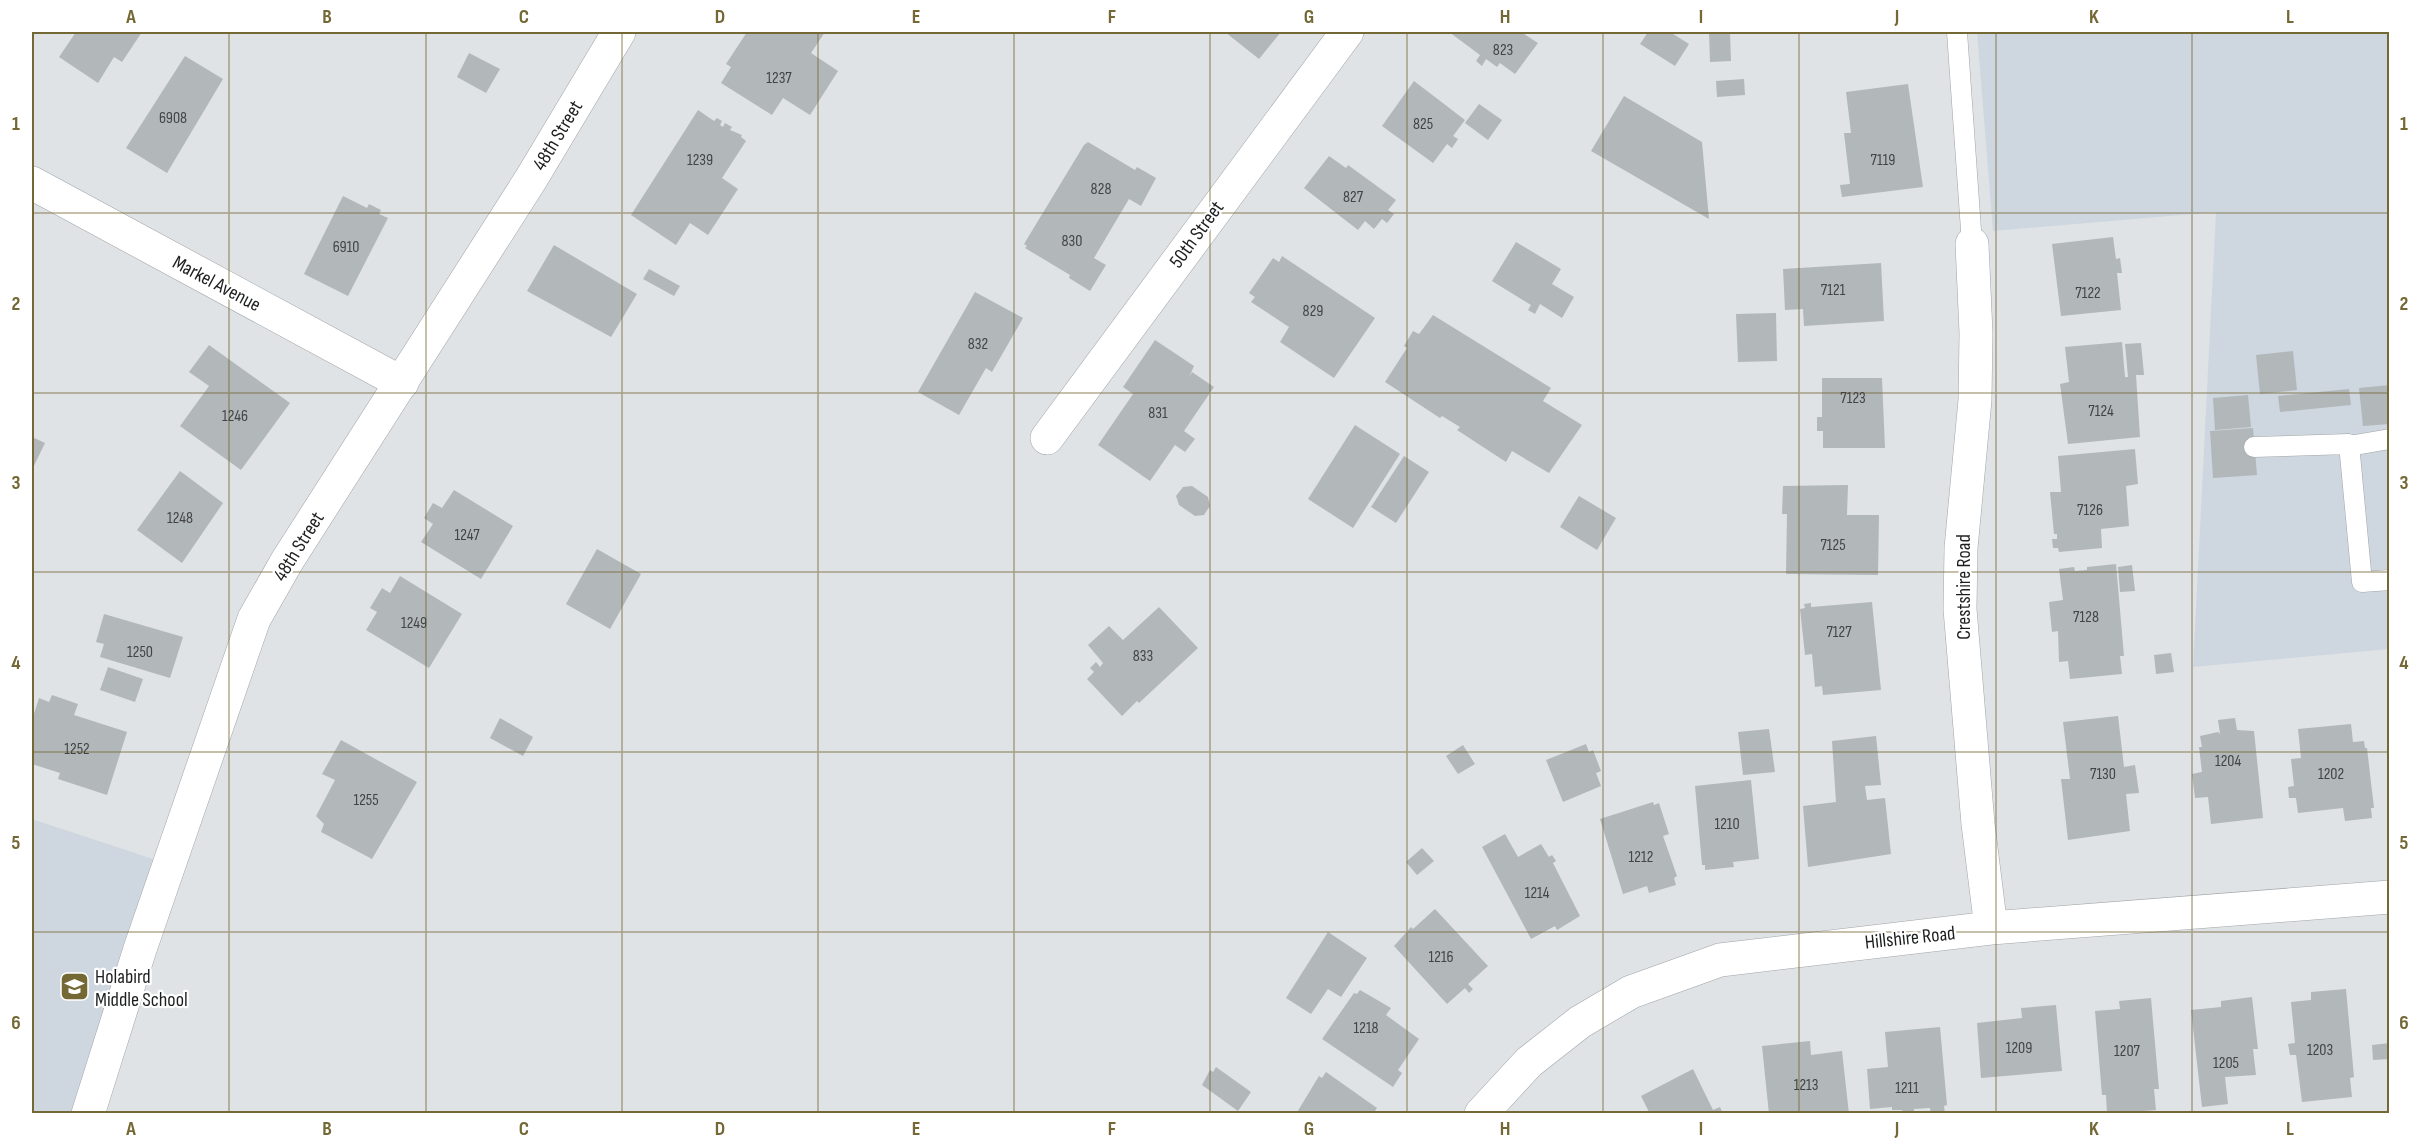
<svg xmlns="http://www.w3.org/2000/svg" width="2421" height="1145" viewBox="0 0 2421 1145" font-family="'Sofia Sans Condensed',sans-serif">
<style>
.built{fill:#ced7e0}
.building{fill:#b2b7b9}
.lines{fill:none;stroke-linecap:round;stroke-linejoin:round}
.service-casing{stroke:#a1a4a7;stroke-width:21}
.minor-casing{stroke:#a1a4a7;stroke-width:34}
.service{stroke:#fff;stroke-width:20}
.minor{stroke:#fff;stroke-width:33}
.grid{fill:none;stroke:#746835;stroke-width:1.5;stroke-opacity:0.55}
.labels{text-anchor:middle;stroke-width:4.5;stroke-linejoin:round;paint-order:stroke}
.number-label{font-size:16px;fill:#424446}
.street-label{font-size:20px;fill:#1d1e1f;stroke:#fff}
.poi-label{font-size:20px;fill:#1d1e1f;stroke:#fff;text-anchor:start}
.neatline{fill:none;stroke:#746835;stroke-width:2}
.grid-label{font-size:20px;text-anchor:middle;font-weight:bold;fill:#746835}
</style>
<rect width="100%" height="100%" fill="#dfe3e6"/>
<path class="built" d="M1977 32H2389V649L2193 667 2216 212 1993 231Z
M32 819 156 860 79 1113 32 1114Z"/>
<path class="building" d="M76 32H142L122 62 114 57 98 83 59 57Z
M747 32H825L811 53 838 71 810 115 783 98 772 115 721 83 731 67 726 64Z
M1225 32H1281L1259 59Z
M1449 32H1521L1538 43 1515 74 1500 63 1497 67 1486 59 1482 66 1476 61 1480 55Z
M1648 32H1670L1689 44 1675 66 1640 44Z
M1709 32H1730L1731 61 1710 62Z
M469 53 500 69 486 93 457 77Z
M185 56 223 79 167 173 126 148Z
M1744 79 1745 95 1717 97 1716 81Z
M1414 81 1465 120 1453 136 1458 139 1452 148 1447 144 1433 163 1382 126Z
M1908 84 1923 187 1842 197 1840 185 1850 184 1844 133H1851L1846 92Z
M1624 96 1702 142 1709 219 1591 151Z
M1479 104 1502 120 1488 140 1465 123Z
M698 110 714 121 717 118 722 121 720 125 723 127 725 123 732 127 730 130 742 135 741 137 746 141 722 178 738 189 708 235 690 223 676 245 631 215Z
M1088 142 1135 170 1137 167 1156 178 1141 206 1129 199 1094 258 1106 265 1090 291 1069 278 1070 275 1025 248 1027 246 1024 244 1084 145Z
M1329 156 1346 168 1348 165 1396 200 1388 210 1394 214 1387 223 1382 219 1374 229 1365 221 1358 230 1304 188Z
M343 196 367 208 369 204 381 210 379 214 388 218 348 296 304 274Z
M2113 237 2116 259 2120 258 2122 273H2117L2121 310 2061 316 2052 244Z
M1516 242 1561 269 1552 284 1574 297 1562 318 1540 304 1535 314 1528 310 1531 305 1492 281Z
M554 245 637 294 611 337 527 291Z
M1282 256 1375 318 1334 378 1280 342 1289 327 1251 302 1255 297 1249 293 1273 258 1279 262Z
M1881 263 1884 321 1804 326 1803 309 1785 310 1783 269Z
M649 269 680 286 674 296 643 279Z
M975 292 1023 318 992 372 986 368 959 415 918 392Z
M1776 313 1777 361 1738 362 1736 314Z
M1433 315 1551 388 1543 401 1582 425 1549 473 1512 451 1506 462 1457 430 1460 427 1442 416 1440 418 1385 382 1407 348 1404 346 1413 331 1419 334Z
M1155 340 1194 366 1189 377 1192 372 1214 387 1184 431 1195 439 1185 452 1175 445 1150 481 1098 445 1133 394 1123 387Z
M2122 342 2125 377H2128L2125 344 2141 343 2144 375H2136L2140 437 2068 444 2060 384 2069 382 2065 347Z
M209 345 290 403 241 470 180 426 209 386 189 372Z
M2293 351 2297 390 2260 394 2256 355Z
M1822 378H1882L1885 448H1823V431H1817V417H1822Z
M2390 385V424L2363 426 2359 388Z
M2349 389 2351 405 2280 412 2278 396Z
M2248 395 2251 427 2215 430 2213 398Z
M1355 425 1400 454 1353 528 1308 499Z
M2253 428 2257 475 2213 478 2210 431Z
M32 437 45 443 32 470Z
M2135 449 2138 484 2126 486 2129 526 2101 529 2102 548 2059 552 2058 548H2053L2052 539H2057V534H2054L2050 492H2061L2058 456Z
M1404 456 1429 472 1396 523 1371 507Z
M180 471 223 503 182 563 137 530Z
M1848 485 1847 515H1879L1878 575 1786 574 1787 514H1782L1783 486Z
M1192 486 1208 497 1210 506 1204 515 1195 516 1179 505 1176 496 1183 487Z
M454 490 513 526 481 579 421 542 433 524 424 518 433 503 442 508Z
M1579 496 1616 518 1597 550 1560 527Z
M597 549 641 574 610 629 566 604Z
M2116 564 2124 656H2120L2122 674 2070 679 2068 661 2059 662 2058 631 2052 632 2049 602 2063 600 2059 569 2074 567 2075 571 2087 570V567Z
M2132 565 2135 591 2120 592 2118 567Z
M400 576 462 614 429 668 366 630 377 612 370 608 382 588 390 593Z
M1872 602 1881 690 1823 695 1822 686 1815 687 1812 654 1805 655 1800 609 1805 608 1804 604 1811 603V607Z
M1159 607 1198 648 1139 703 1137 701 1122 716 1087 679 1094 672 1090 668 1096 662 1100 667 1103 663 1088 645 1109 626 1123 640Z
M104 614 183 637 170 678 100 657 104 644 96 642Z
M2171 653 2174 672 2156 674 2154 655Z
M108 667 143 679 135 702 100 690Z
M52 695 78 704 74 715 127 732 107 795 58 779 60 773 32 764V720L39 698 49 702Z
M2118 716 2124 767 2135 765 2139 793 2126 794 2130 831 2068 840 2061 779H2070L2063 722Z
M500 718 533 737 523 756 490 738Z
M2235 718 2237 730 2254 731 2263 818 2211 824 2208 797 2195 798 2192 774 2202 772 2199 747H2202L2200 736 2218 732 2220 734 2218 720Z
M2351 724 2353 742 2364 741 2365 748H2367L2374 808H2371L2372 818 2345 821 2343 808 2298 813 2296 798H2289L2288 787 2294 786 2291 759 2301 758 2298 729Z
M1769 729 1775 772 1743 775 1738 732Z
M1876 736 1881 785 1865 786 1867 800 1885 798 1891 854 1808 867 1803 806 1836 802 1832 741Z
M341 740 417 782 372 859 321 832 324 824 316 816 335 780 322 774Z
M1586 744 1589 752 1593 750 1601 771 1596 773 1601 786 1563 802 1546 760Z
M1463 745 1475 764 1458 774 1446 756Z
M1751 780 1759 859 1733 862 1734 867 1705 870V865H1702L1695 786Z
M1653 802 1654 805 1659 803 1669 834 1663 836 1677 876 1674 878 1676 885 1649 893 1647 886 1623 894 1600 819Z
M1505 834 1518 857 1541 844 1549 857 1552 855 1556 861 1553 863 1580 916 1557 930 1555 926 1531 939 1482 847Z
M1422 848 1434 861 1417 875 1406 862Z
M1435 909 1488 966 1468 984 1473 989 1469 993 1465 988 1447 1004 1394 946 1411 927 1413 929Z
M1328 932 1367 958 1341 997 1328 989 1311 1014 1286 998Z
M2346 989 2354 1077 2350 1078 2352 1097 2302 1102 2296 1055H2290L2288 1044 2295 1043 2291 1002 2311 1000V992Z
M1360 990 1391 1008 1386 1015 1419 1039 1398 1070 1402 1073 1393 1087 1322 1039 1354 993 1357 994Z
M2252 997 2258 1049H2253L2256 1075 2225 1077 2228 1104 2202 1107 2191 1010 2221 1007V1001Z
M2151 998 2159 1089H2154L2156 1110 2107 1114 2106 1095H2102L2095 1011 2120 1009 2119 1001Z
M2056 1005 2062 1071 1981 1078 1977 1023 2022 1018 2021 1008Z
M1940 1027 1947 1105 1944 1106 1945 1114H1931L1930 1108 1914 1109V1114H1903L1902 1110H1892V1107L1870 1109 1867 1069 1888 1067 1885 1032Z
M1810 1041 1811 1055 1842 1051 1849 1114H1769L1762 1046Z
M2390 1043V1059L2373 1060 2372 1045Z
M1216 1067 1251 1092 1238 1111 1202 1085 1210 1070 1213 1072Z
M1693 1069 1713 1110 1720 1107 1723 1114H1650L1641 1096Z
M1326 1072 1377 1108 1373 1114H1296L1319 1076 1322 1078Z"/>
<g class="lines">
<defs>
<path id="service" d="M1957 32 1972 244
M2349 446 2390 439
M2254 447 2349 444 2362 582 2390 580"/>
<path id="minor" d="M32 183 402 383
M1972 244 1976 333 1975 400 1961 548 1960 609 1978 824 1991 928
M1047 438 1347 32
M88 1114 140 949 254 619 287 561 531 179 619 32
M1481 1114 1529 1062 1580 1022 1631 992 1720 960 1991 928 2390 897"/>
</defs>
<use href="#service" class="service-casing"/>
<use href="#minor" class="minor-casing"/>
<use href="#service" class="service"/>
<use href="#minor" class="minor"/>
</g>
<path class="grid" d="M229 32V1114M426 32V1114M622 32V1114M818 32V1114M1014 32V1114M1210 32V1114M1407 32V1114M1603 32V1114M1799 32V1114M1996 32V1114M2192 32V1114M32 213H2390M32 393H2390M32 572H2390M32 752H2390M32 932H2390"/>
<defs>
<symbol id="school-square" viewBox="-11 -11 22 22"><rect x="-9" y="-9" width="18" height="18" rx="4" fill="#746835" stroke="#fff"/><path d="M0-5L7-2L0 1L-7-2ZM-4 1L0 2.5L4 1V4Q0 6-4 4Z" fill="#fff"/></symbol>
</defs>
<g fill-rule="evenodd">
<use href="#school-square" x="58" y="970" width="33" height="33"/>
</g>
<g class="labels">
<g class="number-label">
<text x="1503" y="55">823</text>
<text x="779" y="83">1237</text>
<text x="173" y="123">6908</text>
<text x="1423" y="129">825</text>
<text x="700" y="165">1239</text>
<text x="1883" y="165">7119</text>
<text x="1101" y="194">828</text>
<text x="1353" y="202">827</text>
<text x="1072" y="246">830</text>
<text x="346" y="252">6910</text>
<text x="1833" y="295">7121</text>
<text x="2088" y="298">7122</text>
<text x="1313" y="316">829</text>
<text x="978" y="349">832</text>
<text x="1853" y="403">7123</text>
<text x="2101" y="416">7124</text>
<text x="1158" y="418">831</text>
<text x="235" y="421">1246</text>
<text x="2090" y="515">7126</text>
<text x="180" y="523">1248</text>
<text x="467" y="540">1247</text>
<text x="1833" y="550">7125</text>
<text x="2086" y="622">7128</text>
<text x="414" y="628">1249</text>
<text x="1839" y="637">7127</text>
<text x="140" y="657">1250</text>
<text x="1143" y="661">833</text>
<text x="77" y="754">1252</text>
<text x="2228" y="766">1204</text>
<text x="2103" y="779">7130</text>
<text x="2331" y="779">1202</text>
<text x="366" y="805">1255</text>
<text x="1727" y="829">1210</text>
<text x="1641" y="862">1212</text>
<text x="1537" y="898">1214</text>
<text x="1441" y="962">1216</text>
<text x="1366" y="1033">1218</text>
<text x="2019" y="1053">1209</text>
<text x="2320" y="1055">1203</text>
<text x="2127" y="1056">1207</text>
<text x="2226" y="1068">1205</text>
<text x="1806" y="1090">1213</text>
<text x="1907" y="1093">1211</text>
</g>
<g class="street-label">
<text transform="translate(557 135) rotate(-59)" y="7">48th Street</text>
<text transform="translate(1196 234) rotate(-54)" y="7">50th Street</text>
<text transform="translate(217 283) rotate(28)" y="7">Markel Avenue</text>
<text transform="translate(298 546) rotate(-58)" y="7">48th Street</text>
<text transform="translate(1963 587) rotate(-90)" y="7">Crestshire Road</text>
<text transform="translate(1910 937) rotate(-6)" y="7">Hillshire Road</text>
</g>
<g class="poi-label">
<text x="95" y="983">Holabird<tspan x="95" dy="23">Middle School</tspan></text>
</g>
</g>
<rect width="2421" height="1145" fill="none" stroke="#ffffff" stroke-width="66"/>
<rect x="33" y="33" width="2355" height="1079" class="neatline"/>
<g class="grid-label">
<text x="131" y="23">A</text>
<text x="327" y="23">B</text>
<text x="524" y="23">C</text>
<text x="720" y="23">D</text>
<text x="916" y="23">E</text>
<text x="1112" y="23">F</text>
<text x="1309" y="23">G</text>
<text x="1505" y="23">H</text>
<text x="1701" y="23">I</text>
<text x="1897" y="23">J</text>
<text x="2094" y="23">K</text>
<text x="2290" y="23">L</text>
<text x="16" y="130">1</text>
<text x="2404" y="130">1</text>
<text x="16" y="310">2</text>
<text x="2404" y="310">2</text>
<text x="16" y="489">3</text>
<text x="2404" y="489">3</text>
<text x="16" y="669">4</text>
<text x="2404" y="669">4</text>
<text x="16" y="849">5</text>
<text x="2404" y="849">5</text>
<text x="16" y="1029">6</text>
<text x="2404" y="1029">6</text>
<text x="131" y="1135">A</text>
<text x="327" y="1135">B</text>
<text x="524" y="1135">C</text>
<text x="720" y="1135">D</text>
<text x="916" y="1135">E</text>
<text x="1112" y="1135">F</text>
<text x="1309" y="1135">G</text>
<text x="1505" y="1135">H</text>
<text x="1701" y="1135">I</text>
<text x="1897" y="1135">J</text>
<text x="2094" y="1135">K</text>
<text x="2290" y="1135">L</text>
</g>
</svg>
